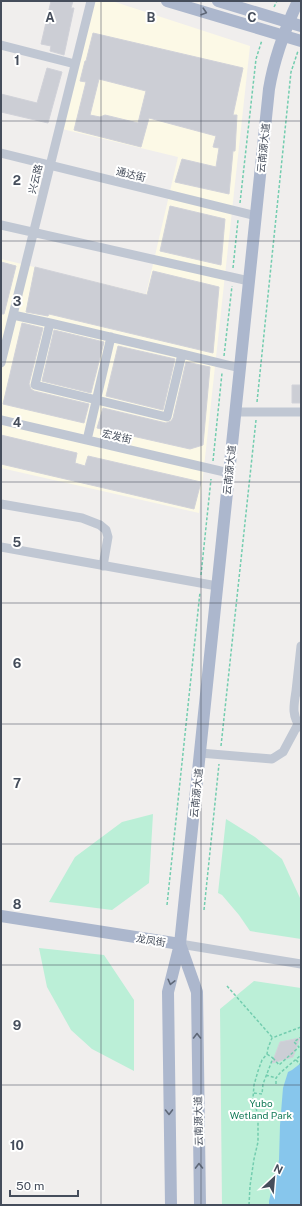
<svg xmlns="http://www.w3.org/2000/svg" width="302" height="1206" viewBox="0 0 302 1206" font-family="'Public Sans','Noto Sans SC',sans-serif">
<style>
.commercial{fill:#fcf9e6}
.green{fill:#bbefd7}
.water{fill:#87c6ec}
.building{fill:#ccced5;stroke:#d1d2d9;fill-rule:evenodd}
.lines{fill:none;stroke-linecap:round;stroke-linejoin:round}
.path{stroke:#73cdaf;stroke-width:1.5;stroke-dasharray:3 2;stroke-linecap:butt}
.minor{stroke:#c0c7d3;stroke-width:9}
.major{stroke:#acb7cd;stroke-width:12}
.oneway{stroke:#5f6878}
.grid{fill:none;stroke:#454d5b;stroke-width:1;stroke-opacity:0.55}
.labels{text-anchor:middle;stroke-width:4;stroke-linejoin:round;paint-order:stroke}
.street-label{font-size:10px;fill:#454d5b;stroke:#fff}
.park-label{font-size:10px;fill:#167c5a;stroke:#fff}
.grid-label{font-size:13px;text-anchor:middle;font-weight:bold;fill:#454d5b;stroke:#fff;stroke-width:4;stroke-linejoin:round;paint-order:stroke}
</style>
<rect width="100%" height="100%" fill="#f0eeed"/>
<path class="commercial" d="M89 1H112L250 46 199 513 1 468V259L146 294 178 157 58 128Z"/>
<path class="green" d="M153 814 149 883 112 910 49 902 75 857 122 822Z
M226 819 255 837 282 859 300 898 301 905V939L250 931 239 915 222 895 218 893Z
M39 948 104 955 134 1000V1071L92 1049 71 1030 47 987Z
M254 981 301 988V1205H222L220 1009Z"/>
<path class="water" d="M301 1063V1205H269V1201L279 1160 280 1125 283 1088 288 1072 292 1070Z"/>
<path class="building" d="M51 1H73L71 8H74L64 55 50 51 51 46 41 44Z
M93 33 243 68 233 115H237L235 151H233L229 194 175 182 182 159 216 167 219 148 213 147 216 136 149 118 141 147 74 130 86 82 80 81 85 61H86ZM99 79 146 91 138 123 105 115 100 117 90 115Z
M47 68 62 72 48 123 1 112V94L37 103Z
M170 206 225 219 221 265 160 251Z
M1 262 16 266 4 314H1Z
M35 267 147 295 153 271 219 287 213 353 49 314 48 316 26 312Z
M22 323 43 328 29 384 31 389 34 391 89 404 84 423 3 404Z
M54 330 104 342 91 393 42 381Z
M118 346 175 359 163 410 106 396Z
M186 362 210 367 203 445 190 449 97 428 103 408 166 423 171 421 173 418Z
M292 385H301V403H292Z
M1 435 77 453 75 463 85 466 88 456 201 482 194 509 1 464Z
M300 1038 293 1057 272 1063 280 1042Z"/>
<g class="lines">
<path class="path" d="M274 7 277 1
M240 203 256 59 262 40
M233 268 238 220
M224 356 232 286
M257 402 291 72 298 51
M213 461 222 373
M201 575 211 479
M221 746 256 420
M167 905 200 592
M204 910 219 764
M227 986 272 1037
M273 1058 279 1065 299 1047 294 1042 301 1037
M296 1060 301 1065
M266 1075 276 1078
M276 1084V1078L280 1073 301 1055
M254 1093 262 1094 263 1084 273 1058 267 1054
M249 1205 250 1186 254 1159 258 1142V1115L253 1098 254 1085 258 1071 262 1060 267 1054 268 1048 272 1038 301 1027"/>
<path class="minor" d="M1 45 75 64
M1 153 256 216
M1 225 249 281
M13 315 50 323 182 354 240 368
M50 323 35 385 167 417 182 354
M1 363 91 1
M235 412H301
M1 420 229 473
M87 440 111 337
M1 504 82 518 100 525 106 530 108 537 103 566
M1 547 217 586
M296 691 301 646
M301 692 296 691C294 704 291 717 301 727
M200 753 272 759 283 752 298 724
M180 944 301 964"/>
<path class="major" d="M167 1 301 41
M218 1 301 26
M1 916 180 944
M180 944 197 992 200 1205
M171 1205 168 992 180 944 269 89C274 59 285 29 298 1"/>
</g>
<defs><path id="oneway-chevron" d="M-2-3.5L2.5 0L-2 3.5" fill="none" stroke-width="1.6" stroke-linecap="round" stroke-linejoin="round"/></defs>
<g class="oneway">
<use href="#oneway-chevron" transform="translate(204 12) rotate(17)"/>
<use href="#oneway-chevron" transform="translate(171 982) rotate(104)"/>
<use href="#oneway-chevron" transform="translate(197 1036) rotate(-90)"/>
<use href="#oneway-chevron" transform="translate(169 1112) rotate(89)"/>
<use href="#oneway-chevron" transform="translate(199 1166) rotate(-91)"/>
</g>
<path class="grid" d="M101 1V1205M201 1V1205M1 121H301M1 241H301M1 362H301M1 482H301M1 603H301M1 724H301M1 844H301M1 965H301M1 1085H301"/>
<g class="labels">
<g class="street-label">
<text transform="translate(263 148) rotate(-84)" y="4">云南源大道</text>
<text transform="translate(131 174) rotate(14)" y="4">通达街</text>
<text transform="translate(35 179) rotate(-76)" y="4">兴云路</text>
<text transform="translate(117 436) rotate(13)" y="4">宏发街</text>
<text transform="translate(229 470) rotate(-84)" y="4">云南源大道</text>
<text transform="translate(196 793) rotate(-84)" y="4">云南源大道</text>
<text transform="translate(151 940) rotate(9)" y="4">龙凤街</text>
<text transform="translate(198 1121) rotate(-91)" y="4">云南源大道</text>
</g>
<g class="park-label">
<text x="261" y="1107">Yubo<tspan x="261" dy="12">Wetland Park</tspan></text>
</g>
</g>
<g class="grid-label">
<text x="50" y="22">A</text>
<text x="151" y="22">B</text>
<text x="252" y="22">C</text>
<text x="17" y="65">1</text>
<text x="17" y="185">2</text>
<text x="17" y="306">3</text>
<text x="17" y="427">4</text>
<text x="17" y="547">5</text>
<text x="17" y="668">6</text>
<text x="17" y="788">7</text>
<text x="17" y="909">8</text>
<text x="17" y="1030">9</text>
<text x="17" y="1150">10</text>
</g>
<rect width="302" height="1206" fill="none" stroke="#454d5b" stroke-width="4"/>
<g transform="translate(274 1178) rotate(26)" stroke="#ffffff" stroke-width="3" paint-order="stroke">
<path d="M0-3L7 15L0 10L-7 15Z" fill="#454d5b"/>
<text y="-6" font-size="11" font-weight="bold" text-anchor="middle" fill="#454d5b">N</text>
</g>
<path d="M10 1190v6h68v-6" fill="none" stroke="#454d5b" stroke-width="2"/>
<text x="16" y="1190" font-size="12" fill="#454d5b" stroke="#ffffff" stroke-width="3" paint-order="stroke">50 m</text>
</svg>
